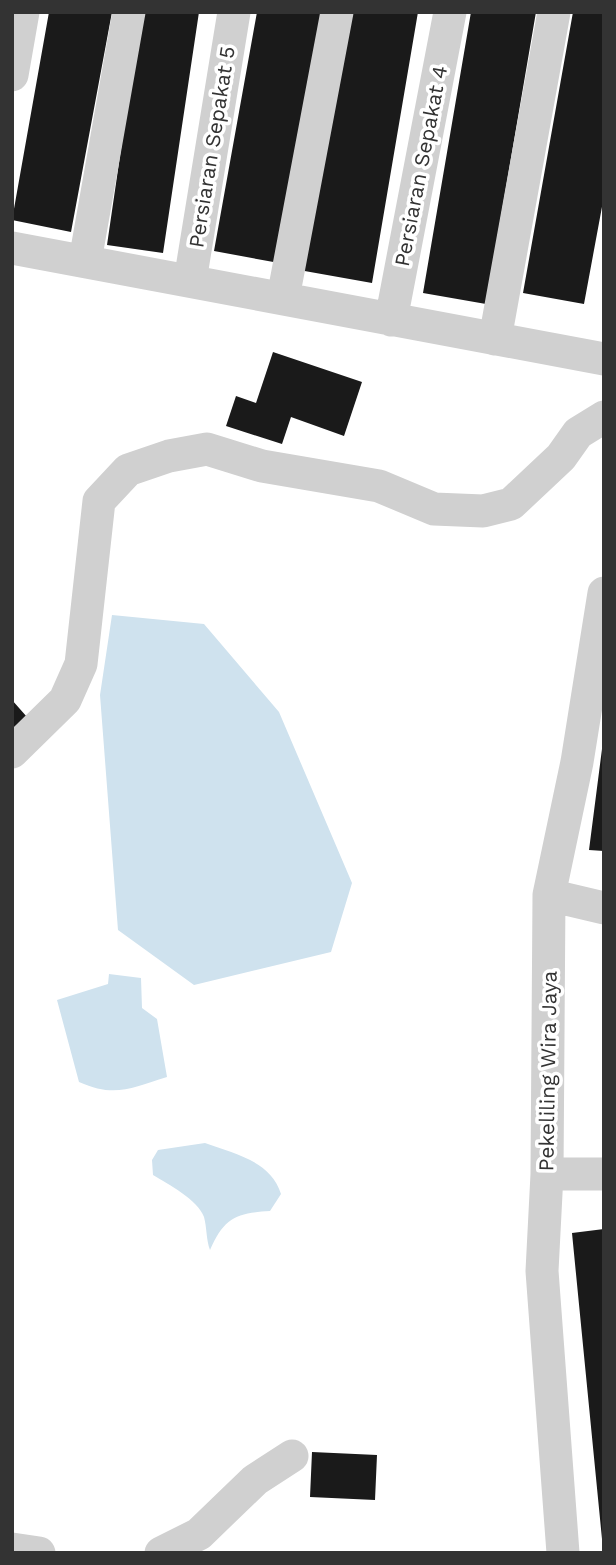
<svg xmlns="http://www.w3.org/2000/svg" width="616" height="1565" viewBox="0 0 616 1565" font-family="'Work Sans',sans-serif">
<style>
.water{fill:#cfe2ee}
.building{fill:#1a1a1a}
.lines{fill:none;stroke-linecap:round;stroke-linejoin:round}
.minor{stroke:#d0d0d0;stroke-width:33}
.labels{text-anchor:middle;stroke-width:7;stroke-linejoin:round;paint-order:stroke}
.street-label{font-size:21px;fill:#333;stroke:#fff}
</style>
<rect width="100%" height="100%" fill="#fff"/>
<path class="water" d="M112 615 204 624 279 712 352 883 331 952 194 985 118 930 100 695Z
M109 974 141 978 142 1008 157 1019 167 1077C131 1088 115 1098 79 1082L57 1000 108 984Z
M205 1143C235 1154 271 1161 281 1194L270 1211C236 1213 224 1218 210 1250 206 1239 207 1228 204 1217 198 1200 168 1184 153 1175L152 1160 158 1150Z"/>
<path class="building" d="M49 12H112L71 232 12 220Z
M141 12H199L163 253 107 245Z
M257 12H324L279 263 214 251Z
M342 12H418L372 283 299 270Z
M471 12H536L486 304 423 293Z
M573 12H604V196L584 304 523 293Z
M273 352 362 382 344 436 291 417 282 444 226 426 236 396 256 403Z
M12 700 27 717 12 730Z
M602 749H604V851L589 850Z
M604 1229V1539H602L572 1233Z
M312 1452 377 1455 375 1500 310 1497Z"/>
<g class="lines">
<path class="minor" d="M12 75 23 12
M12 248 604 359
M85 261 129 12
M190 281 234 12
M283 298 337 12
M391 320 450 12
M495 339 554 12
M12 752 65 700 81 664 99 501 128 470 169 456 207 449 262 466 379 486 434 509 483 511 511 504 561 457 578 433 604 417
M549 895 604 908
M547 1174H604
M12 1549 39 1553
M161 1553 199 1534 255 1480 292 1456
M563 1553 542 1271 547 1174 549 895 577 762 604 593"/>
</g>
<g class="labels">
<g class="street-label">
<text transform="translate(212 147) rotate(-81)" y="7">Persiaran Sepakat 5</text>
<text transform="translate(421 166) rotate(-79)" y="7">Persiaran Sepakat 4</text>
<text transform="translate(548 1071) rotate(-89)" y="7">Pekeliling Wira Jaya</text>
</g>
</g>
<rect width="616" height="1565" fill="none" stroke="#333333" stroke-width="28"/>
</svg>
